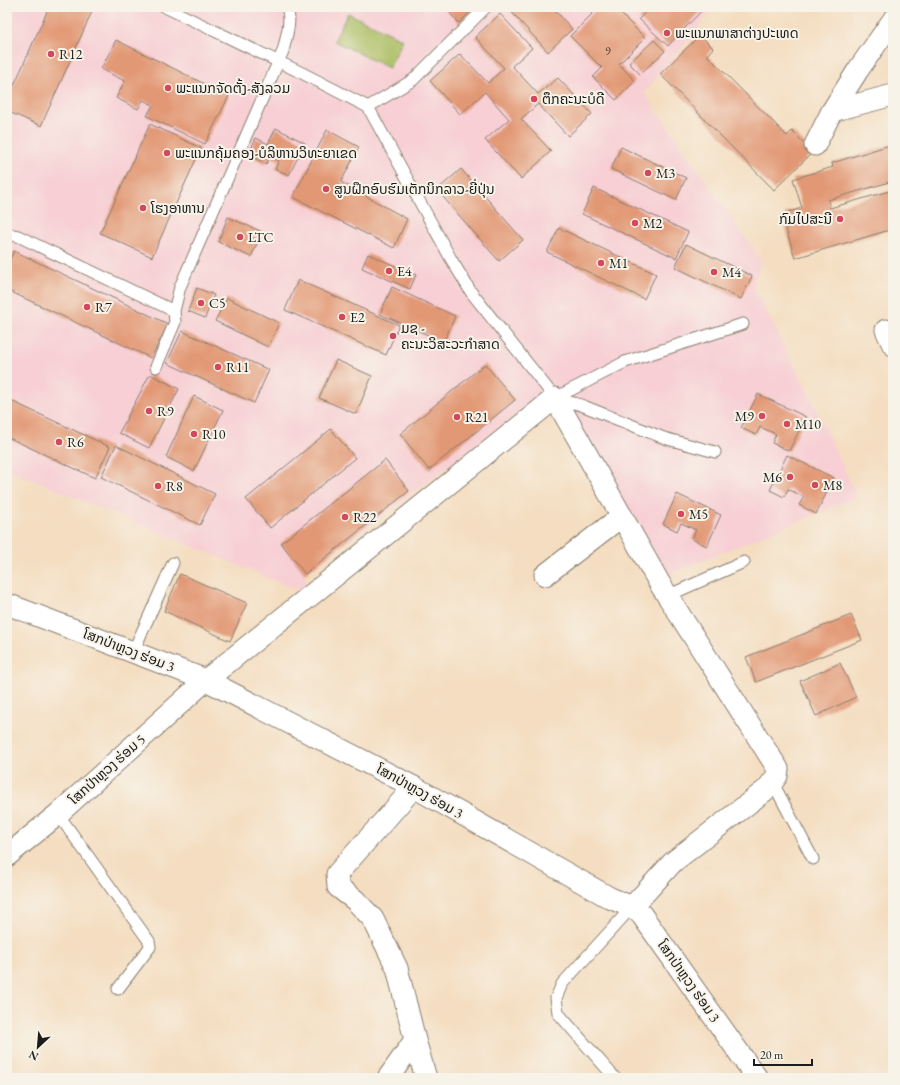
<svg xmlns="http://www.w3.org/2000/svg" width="900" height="1085" viewBox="0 0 900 1085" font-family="'EB Garamond','Noto Sans Lao',serif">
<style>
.built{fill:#f7cfd4}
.green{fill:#aabd62;stroke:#636c3f}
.building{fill:#e29875}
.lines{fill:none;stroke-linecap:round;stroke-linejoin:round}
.service-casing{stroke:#887c6e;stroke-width:13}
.minor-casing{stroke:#887c6e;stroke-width:23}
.service{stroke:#fff;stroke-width:11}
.minor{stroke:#fff;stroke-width:21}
.poi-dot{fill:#d1495b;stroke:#f7f3e8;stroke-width:1.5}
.labels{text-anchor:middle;stroke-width:4;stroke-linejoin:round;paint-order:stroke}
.number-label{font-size:12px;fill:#4e3b32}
.poi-label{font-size:14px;fill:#1c1c1c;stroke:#f7f3e8;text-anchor:start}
.street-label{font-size:14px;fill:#1c1c1c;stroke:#f7f3e8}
</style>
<rect width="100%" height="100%" fill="#f7f3e8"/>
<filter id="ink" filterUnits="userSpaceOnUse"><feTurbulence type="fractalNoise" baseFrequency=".025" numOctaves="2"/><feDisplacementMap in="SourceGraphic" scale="8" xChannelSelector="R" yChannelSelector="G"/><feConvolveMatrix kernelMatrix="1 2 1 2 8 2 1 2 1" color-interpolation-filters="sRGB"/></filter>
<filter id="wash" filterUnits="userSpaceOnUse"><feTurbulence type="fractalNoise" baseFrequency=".012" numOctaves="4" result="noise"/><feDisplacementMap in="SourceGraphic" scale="16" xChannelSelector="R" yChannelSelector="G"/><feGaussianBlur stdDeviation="0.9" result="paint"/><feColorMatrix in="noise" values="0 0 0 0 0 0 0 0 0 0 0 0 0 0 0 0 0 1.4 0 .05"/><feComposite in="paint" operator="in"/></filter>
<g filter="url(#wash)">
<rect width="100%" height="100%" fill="#f4ddc0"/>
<path class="built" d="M7 7H714L644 93 761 260 753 287 805 386 857 497 662 577 554 386 305 574V593L7 469Z"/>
<path class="green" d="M348 13 403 40 389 68 334 41Z"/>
<g id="blocks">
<path class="building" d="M49 7H94L41 126 7 111V101Z
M444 7H475L459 23Z
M507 7H552L572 29 548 52Z
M599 7H614L645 38 619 64 635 81 616 100 593 77 602 68 570 36Z
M650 7H705L668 46 639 19Z
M500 14 532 48 512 66 538 94 558 78 592 114 568 136 538 104 521 119 551 151 521 179 485 140 509 119 485 92 460 114 430 81 460 54 488 83 504 68 475 37Z
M700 35 713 48 707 55 787 136 792 131 813 152 774 190 660 74Z
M116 40 229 96 205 144 147 116 153 105 143 100 138 109 116 98 125 81 101 69Z
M654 40 665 51 640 74 629 63Z
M150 124 201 148 152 257 100 233Z
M276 128 305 143 289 175 275 169 279 161 270 156 266 164 248 155 256 138 268 144Z
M327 130 359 147 341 182 407 219 394 248 293 197Z
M893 144V181L828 200 830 208 893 190V229L795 258 785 226 789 225 785 213 802 208 793 179 833 167 832 163Z
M621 147 686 178 676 200 611 169Z
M461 169 523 240 499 261 437 190Z
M594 188 688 232 676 258 582 214Z
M228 217 262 232 251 257 218 242Z
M559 228 656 274 644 299 547 252Z
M686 244 752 276 741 299 675 267Z
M14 251 168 324 151 358 7 290V265Z
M368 254 416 275 410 289 362 268Z
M298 280 399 325 386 355 285 310Z
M392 287 455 316 444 342 380 314Z
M197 288 214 295 205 318 188 311Z
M227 298 279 323 268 347 215 321Z
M182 331 269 370 254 403 167 363Z
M336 360 372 376 356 414 319 398Z
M485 364 515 400 429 470 400 434Z
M150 374 179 389 149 448 119 433Z
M758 394 806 417 789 451 772 443 776 434 769 431 760 427 756 435 741 428Z
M194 396 223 410 194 471 166 457Z
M7 399 110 447 95 478 7 437Z
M331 429 355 458 270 528 246 499Z
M116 445 215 494 200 525 101 477Z
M787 455 834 478 816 514 799 505 804 497 788 489 784 497 770 490Z
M385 460 409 491 305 574 281 543Z
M677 494 721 515 707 546 692 539 696 530 681 523 677 531 663 524Z
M180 574 247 603 230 641 164 611Z
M851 615 862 640 756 682 746 657Z
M840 663 856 697 816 716 800 681Z"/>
</g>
</g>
<g filter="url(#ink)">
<use href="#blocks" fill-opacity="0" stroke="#887c6e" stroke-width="1"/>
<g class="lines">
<defs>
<path id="service" d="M165 7 302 73 368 107 451 259 471 292 555 398 581 405 664 438 715 452
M368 107 413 80 486 7
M7 234 18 236 174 311
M156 367 175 322 174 311 180 287 283 51C286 38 292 20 287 7
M555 398 625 362 743 324
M667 596 744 562
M133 652 173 563
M773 783 813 859
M58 814 149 941 150 947 118 989
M615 1078 558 1013 556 998 562 984 632 907"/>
<path id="minor" d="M832 111 893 95
M815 145 832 111 858 70 893 20
M886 330 893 345
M545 575 622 516
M7 604 206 680 414 787 610 898 632 907 641 914 757 1078
M414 787 337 874 338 887 355 900 373 919 397 968 415 1040 426 1078
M7 856 58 814 206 680 555 398 660 584 778 769 777 776 767 789 673 862 632 907
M388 1078 415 1040"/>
</defs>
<use href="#service" class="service-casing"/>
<use href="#minor" class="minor-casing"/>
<use href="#service" class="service"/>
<use href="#minor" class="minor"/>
</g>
</g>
<g class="poi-dot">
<circle cx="667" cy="33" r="4"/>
<circle cx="51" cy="54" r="4"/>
<circle cx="168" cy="88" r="4"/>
<circle cx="534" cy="99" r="4"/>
<circle cx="167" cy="153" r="4"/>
<circle cx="648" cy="173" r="4"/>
<circle cx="326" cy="189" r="4"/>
<circle cx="143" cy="208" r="4"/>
<circle cx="840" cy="219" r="4"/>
<circle cx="635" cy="223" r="4"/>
<circle cx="240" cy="237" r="4"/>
<circle cx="601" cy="263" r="4"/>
<circle cx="389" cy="271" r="4"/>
<circle cx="714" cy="272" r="4"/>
<circle cx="201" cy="303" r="4"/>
<circle cx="87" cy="307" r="4"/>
<circle cx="342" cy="317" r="4"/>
<circle cx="393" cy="336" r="4"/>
<circle cx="218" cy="367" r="4"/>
<circle cx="149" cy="411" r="4"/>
<circle cx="762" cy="416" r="4"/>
<circle cx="457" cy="417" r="4"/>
<circle cx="787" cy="424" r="4"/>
<circle cx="194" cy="434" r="4"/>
<circle cx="59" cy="442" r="4"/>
<circle cx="790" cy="477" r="4"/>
<circle cx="815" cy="485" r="4"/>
<circle cx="158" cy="486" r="4"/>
<circle cx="681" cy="514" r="4"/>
<circle cx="345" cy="517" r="4"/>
</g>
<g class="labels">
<g class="number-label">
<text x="608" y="55">9</text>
</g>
<g class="poi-label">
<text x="675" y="38">ພະແນກພາສາຕ່າງປະເທດ</text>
<text x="59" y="59">R12</text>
<text x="176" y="93">ພະແນກຈັດຕັ້ງ-ສັງລວມ</text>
<text x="542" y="104">ຕຶກຄະນະບໍດີ</text>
<text x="175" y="158">ພະແນກຄຸ້ມຄອງ-ບໍລິຫານວິທະຍາເຂດ</text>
<text x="656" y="178">M3</text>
<text x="334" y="194">ສູນຝຶກອົບຮົມເຕັກນິກລາວ-ຍີ່ປຸ່ນ</text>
<text x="151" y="213">ໂຮງອາຫານ</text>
<text x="832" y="224" text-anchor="end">ກົມໄປສະນີ</text>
<text x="643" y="228">M2</text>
<text x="248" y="242">LTC</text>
<text x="609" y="268">M1</text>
<text x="397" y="276">E4</text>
<text x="722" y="277">M4</text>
<text x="209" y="308">C5</text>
<text x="95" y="312">R7</text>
<text x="350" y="322">E2</text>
<text x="401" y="333">ມຊ -<tspan x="401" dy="16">ຄະນະວິສະວະກຳສາດ</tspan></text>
<text x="226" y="372">R11</text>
<text x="157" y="416">R9</text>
<text x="754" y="421" text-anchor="end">M9</text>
<text x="465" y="422">R21</text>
<text x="795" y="429">M10</text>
<text x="202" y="439">R10</text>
<text x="67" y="447">R6</text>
<text x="782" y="482" text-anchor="end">M6</text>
<text x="823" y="490">M8</text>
<text x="166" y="491">R8</text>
<text x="689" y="519">M5</text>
<text x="353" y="522">R22</text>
</g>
<g class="street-label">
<text transform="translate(129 650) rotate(21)" y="5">ໂສກປ່າຫຼວງ ຮ່ອມ 3</text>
<text transform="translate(107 769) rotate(-42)" y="5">ໂສກປ່າຫຼວງ ຮ່ອມ 5</text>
<text transform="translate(420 791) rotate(29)" y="5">ໂສກປ່າຫຼວງ ຮ່ອມ 3</text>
<text transform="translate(689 981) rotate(55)" y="5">ໂສກປ່າຫຼວງ ຮ່ອມ 3</text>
</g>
</g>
<rect width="900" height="1085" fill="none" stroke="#f7f3e8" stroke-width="24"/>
<g transform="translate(38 1047) rotate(206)" stroke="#f7f3e8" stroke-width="3" paint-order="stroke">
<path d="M0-3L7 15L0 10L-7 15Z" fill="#1c1c1c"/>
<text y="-6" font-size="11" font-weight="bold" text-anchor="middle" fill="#1c1c1c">N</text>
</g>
<path d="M754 1059v6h58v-6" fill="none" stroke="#1c1c1c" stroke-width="2"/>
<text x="760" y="1059" font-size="12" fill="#1c1c1c" stroke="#f7f3e8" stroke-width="3" paint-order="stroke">20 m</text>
</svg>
